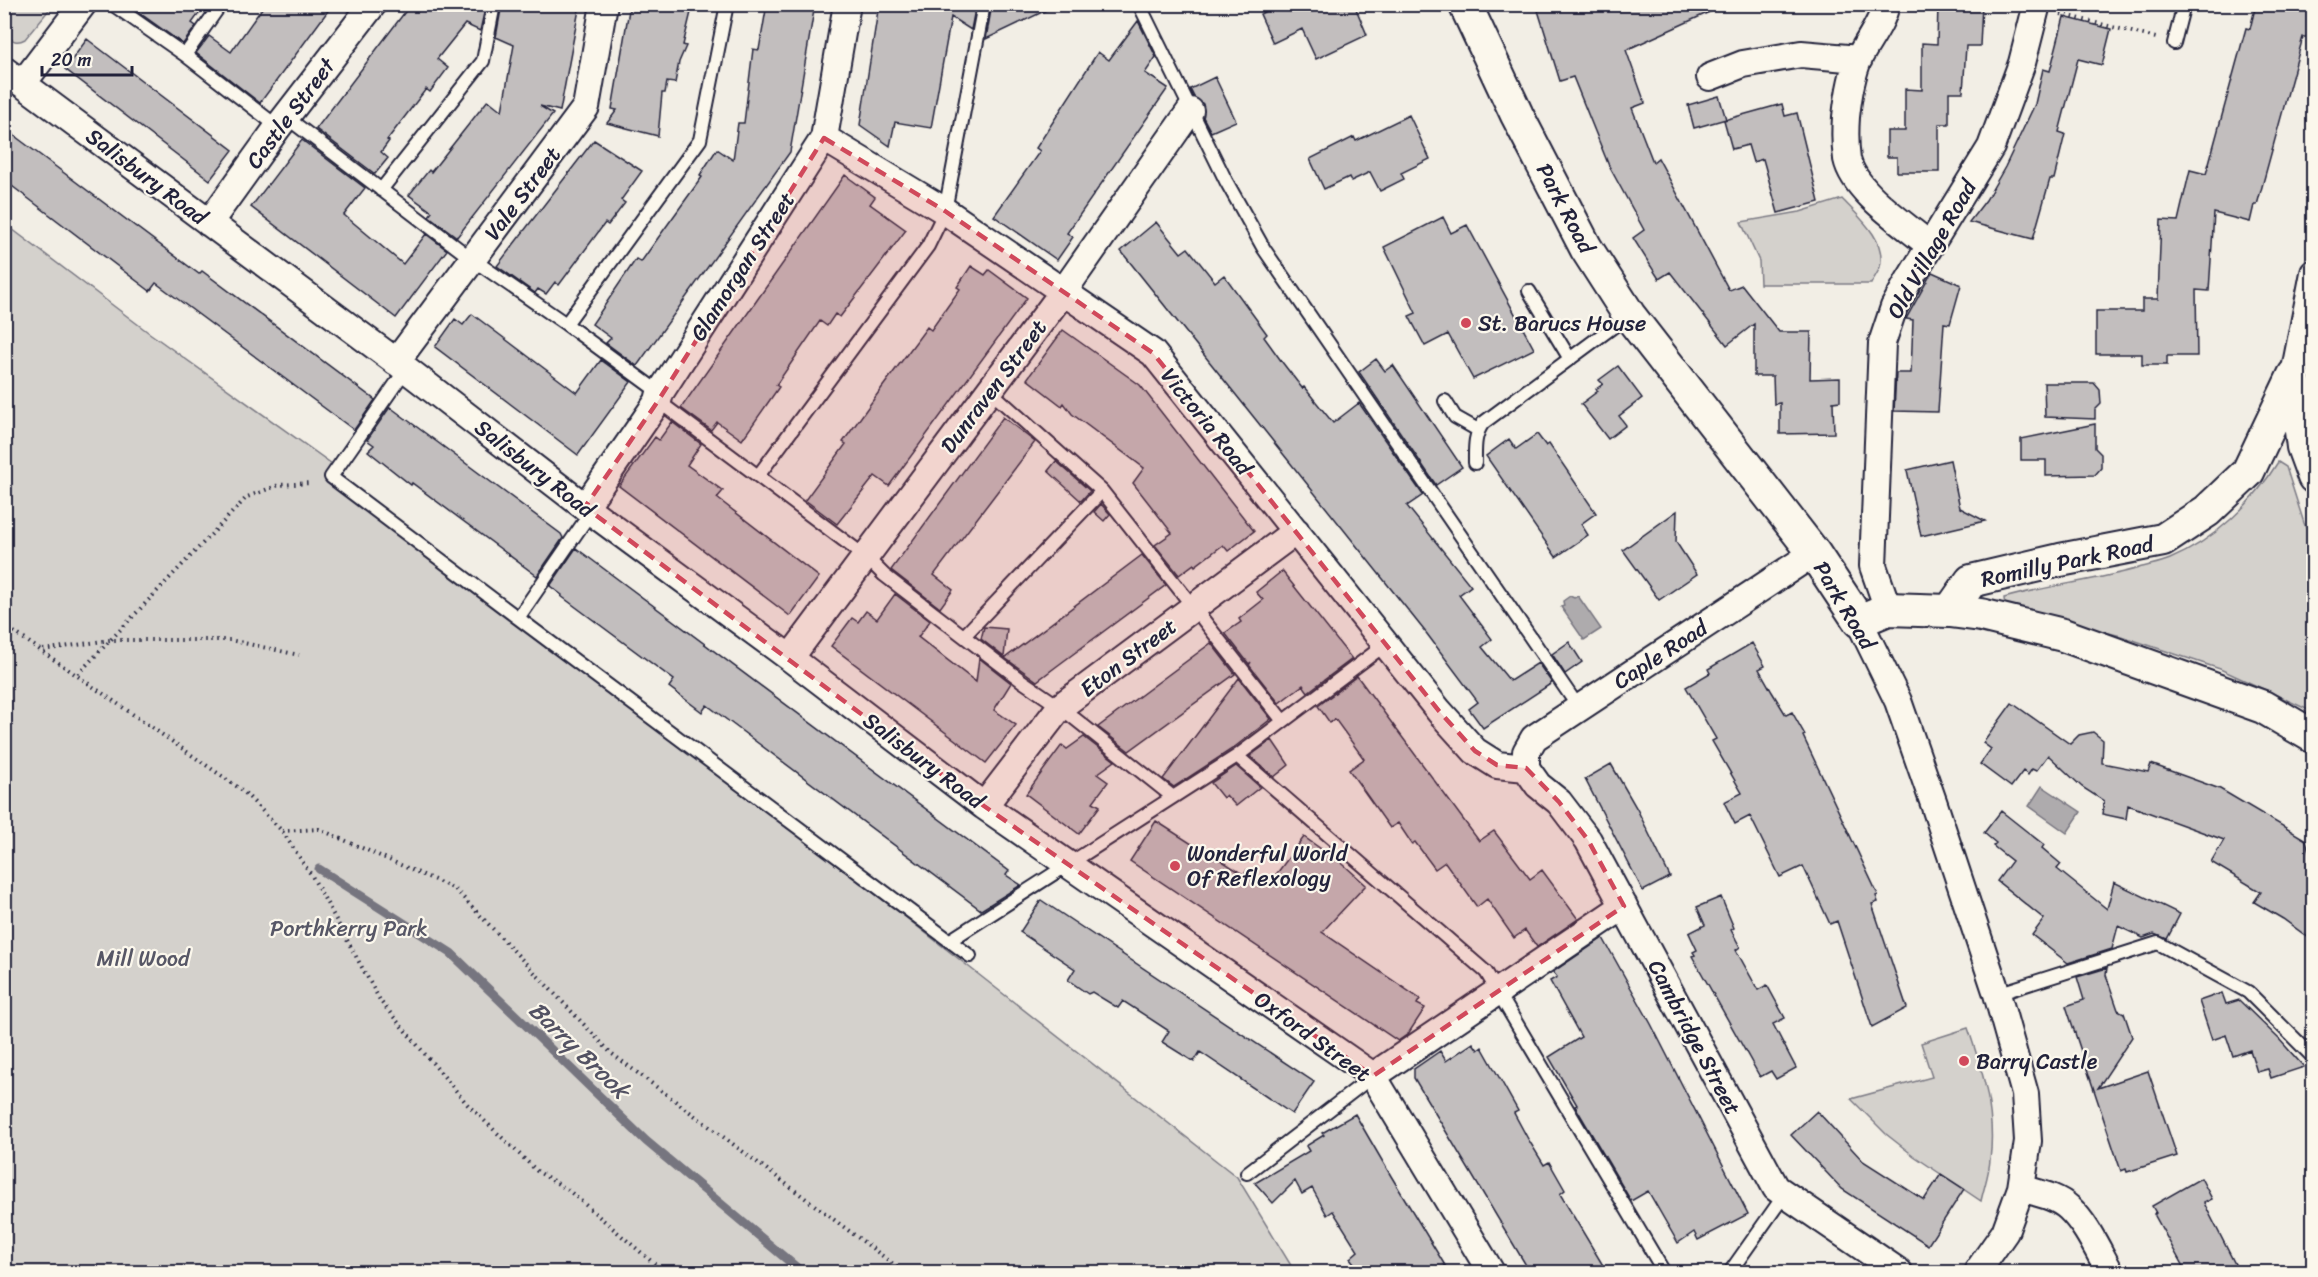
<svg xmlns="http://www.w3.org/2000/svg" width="2318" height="1277" viewBox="0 0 2318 1277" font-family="Sriracha,sans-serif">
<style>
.green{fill:#d4d1cc;stroke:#7b7a84;stroke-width:1.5}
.water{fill:#aeabad;stroke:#76747f;stroke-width:1.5}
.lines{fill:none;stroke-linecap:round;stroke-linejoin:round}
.stream{stroke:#76747f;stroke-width:9}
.building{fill:#c2bebe;stroke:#22223b;stroke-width:1.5}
.service-casing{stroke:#22223b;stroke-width:16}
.minor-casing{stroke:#22223b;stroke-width:30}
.tertiary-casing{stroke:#22223b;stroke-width:36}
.path{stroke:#22223b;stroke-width:4;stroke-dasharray:1.5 4.5;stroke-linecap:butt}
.service{stroke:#fbf7ec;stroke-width:12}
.minor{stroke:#fbf7ec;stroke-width:26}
.tertiary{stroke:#fbf7ec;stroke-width:32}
.marked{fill:#d1495b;fill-opacity:0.2;stroke:#d1495b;stroke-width:4.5;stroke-dasharray:12 8;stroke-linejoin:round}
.poi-dot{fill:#d1495b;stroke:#fbf7ec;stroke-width:2}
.labels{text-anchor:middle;stroke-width:4.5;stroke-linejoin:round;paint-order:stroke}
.street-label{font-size:22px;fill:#22223b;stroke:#fbf7ec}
.poi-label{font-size:22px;fill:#22223b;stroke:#fbf7ec;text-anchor:start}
.park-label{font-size:22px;fill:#575766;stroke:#fbf7ec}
.water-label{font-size:24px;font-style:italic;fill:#535263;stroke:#fbf7ec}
</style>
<rect width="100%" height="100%" fill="#f2eee5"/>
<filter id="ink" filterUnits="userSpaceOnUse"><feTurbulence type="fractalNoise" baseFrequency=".0167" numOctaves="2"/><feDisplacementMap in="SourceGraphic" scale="12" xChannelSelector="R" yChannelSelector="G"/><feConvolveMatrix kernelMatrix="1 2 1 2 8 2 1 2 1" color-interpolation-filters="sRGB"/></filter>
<g filter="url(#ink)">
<path class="green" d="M5 4H51L53 5 25 39C16 44 12 40 5 35Z
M1842 199C1859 217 1887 240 1880 267 1878 273 1873 279 1871 284H1760L1759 261 1741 222 1800 212Z
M4 223 148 332 332 464 325 477 904 916 1237 1177 1295 1272H5Z
M2278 462 2286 467 2304 523 2313 544V712L2220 669 2121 636 2005 607 2004 598C2049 585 2095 581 2139 568 2149 565 2161 563 2170 559 2215 540 2253 503 2278 462Z
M1968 1028C1983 1072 1996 1113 1990 1160 1989 1174 1984 1187 1981 1201L1914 1156 1886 1134 1851 1099 1932 1077 1921 1043Z"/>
<path class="water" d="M1570 596 1574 598 1578 596 1601 629 1584 640 1561 607 1564 606 1563 601Z
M2042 786 2081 812 2067 833 2029 806Z"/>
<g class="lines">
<path class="stream" d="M319 869 451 953 646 1141 802 1272"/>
</g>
<path class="building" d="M127 4H206L192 23 196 26 183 44Z
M265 4H333L260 103 196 53 209 36 231 52Z
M411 4H486L480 31 465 24 437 59 448 68 430 92 426 89 387 140 389 141 381 152 388 158 375 174 316 129Z
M502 4H580L560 111 540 106 553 114 457 237 429 216 432 212 409 195 429 170 431 172 488 100 502 111 514 45 496 37Z
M630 4H693L683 45 686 46 679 62 675 83 667 82 665 93H662L658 136 607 123 617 110 612 109Z
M767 4H815L790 152 637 366 606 343 611 338 592 324 636 259 641 262 658 238 702 177 700 175 717 149 733 160 738 123H744L753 49 759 50Z
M879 4H976L971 30 951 17 931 128 895 122 890 146 860 125Z
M992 4H1059L986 39Z
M1280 4H1354L1367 35 1316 59 1302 29 1273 43 1260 14Z
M1536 4H1727L1626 50 1645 103 1632 108 1653 162 1658 158 1729 290 1742 285 1779 332H1811L1810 379 1840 378V401L1833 402 1834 433 1780 434V403L1774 404 1773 376H1754V324L1727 345 1670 272 1659 279 1633 238 1644 230 1609 166 1573 77 1560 81Z
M1938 4H1982L1980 46H1966L1963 92H1949V124H1939V172H1897V157H1887V131H1905V89L1922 90V43L1937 44Z
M2256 4H2313V11L2307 37H2303L2257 205H2254L2250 222 2214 213 2209 291 2196 290 2197 356H2167V365H2142V354H2096V311H2142V299H2158L2161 220 2178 221 2190 170 2206 174 2246 28 2250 29Z
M2064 17 2111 29 2102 65 2078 59 2059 132 2065 134 2054 179H2050L2033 239 1969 222 1986 200 2005 167 2035 104 2043 69 2050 71Z
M1138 21 1156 57 1145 73 1168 88 1067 233 1073 237 1057 260 994 216 1040 151 1036 148 1098 52 1109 60Z
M87 39 233 150 210 180 65 69Z
M1215 77 1236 121 1211 132 1203 117V104L1194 97 1190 89Z
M1719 96 1726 119 1694 128 1688 105Z
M1782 104 1785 116 1797 113 1819 202 1778 213 1763 159 1753 162 1748 145 1732 149 1724 120Z
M1409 115 1430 159 1401 173 1404 179 1380 191 1370 172 1351 181 1349 177 1324 189 1310 159 1354 137 1356 141Z
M4 128 199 274 202 271 375 400 354 430 156 283 150 291 4 180Z
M302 140 365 188 344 215 403 264 426 234 447 250 396 318 251 207Z
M594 140 642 171 621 200 625 203 608 225 605 223 559 285 555 282 546 294 538 289 535 293 497 266Z
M845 175 875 197 870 204 906 230 840 317 835 314 827 326 820 321 776 385 779 387 742 440 717 422 711 430 681 408Z
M1443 217 1451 233 1467 225 1534 349 1473 379 1448 334 1425 346 1409 316 1416 313 1384 247Z
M1156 222 1181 253 1188 248 1215 282 1224 275 1267 334 1264 337 1282 362 1302 388 1304 387 1333 423 1359 403 1423 495 1407 506 1471 586 1459 595 1492 639 1482 647 1510 681 1538 663 1552 683 1483 728 1469 709 1478 702 1427 634 1121 251Z
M971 266 985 275 989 270 1027 298 889 486 875 476 837 524 805 500 846 444 843 442 881 389 927 327 931 330 945 310 960 289 957 287Z
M1932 272 1961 285 1950 324 1944 323 1938 412 1894 411 1896 373H1911L1913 320 1906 319Z
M472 314 577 393 601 360 631 382 578 455 435 347 455 319 463 325Z
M1063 330 1140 385 1254 531 1228 551 1223 545 1195 566 1194 564 1179 575 1155 545 1172 533 1133 483 1144 468 1072 414 1064 403 1062 406 1027 379Z
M1376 359 1385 371 1393 365 1462 467 1436 485 1359 372Z
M1618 366 1642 398 1619 416 1626 425 1608 439 1581 404 1598 391 1596 389 1603 384 1599 380Z
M2044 383H2094L2100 390 2101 404 2095 410V419L2045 417Z
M390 407 561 534 563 538 537 576 412 483 411 485 368 451 374 445 367 440Z
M1003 417 1035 442 934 575 953 590 940 608 891 570Z
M672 422 701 444 687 465 723 491 717 498 819 577 790 616 619 486 655 437 659 440Z
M2095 424V448L2101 454V468L2095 475 2046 476V460H2021V439Z
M1537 434 1546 446 1549 444 1596 513 1581 524 1588 535 1556 557 1486 456 1509 439 1516 449Z
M1950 460 1960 508 1985 521 1921 536 1907 470Z
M1056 461 1090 491 1081 501 1048 471Z
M1101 504 1110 514 1104 521 1094 512Z
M1677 511 1676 542 1697 574 1659 600 1623 550Z
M576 548 1009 871 1006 875 1021 885 981 910 707 705 702 712 669 687 674 680 561 596 562 595 550 586Z
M1142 555 1166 585 1057 666 1037 681 1005 658Z
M1282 571 1352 659 1308 692 1303 685 1279 703 1249 665 1251 662 1249 664 1225 633 1241 622 1239 619 1263 600 1256 592Z
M895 594 930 621 918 637 976 682 979 658 1011 683 994 710 1016 725 986 763 831 646 852 618 858 622 866 611 877 619Z
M984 627 1007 629 1004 657 981 639Z
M1569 642 1582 662 1565 674 1552 654Z
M1211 643 1235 674 1129 751 1098 727Z
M1752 643 1765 666 1759 669 1772 692 1786 715 1792 712 1805 735 1803 736 1878 895 1876 896 1878 902 1872 904 1907 1008 1872 1027 1837 921 1830 924 1803 866 1780 877 1750 816 1735 824 1724 802 1742 793 1712 741 1716 739 1686 687 1710 673 1708 669Z
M1357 676 1479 841 1494 831 1530 879 1542 870 1578 919 1537 947 1525 930 1514 938 1487 899 1477 907 1445 862 1435 869 1415 842 1412 844 1398 823 1390 828 1349 770 1364 759 1335 719 1330 723 1318 706Z
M1239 678 1271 719 1232 749 1174 787 1163 779Z
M2012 703 2070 744 2079 735 2093 732 2103 740 2102 763 2148 772 2151 764 2220 789 2306 840 2313 866V941L2283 919 2254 902 2261 892 2211 862 2224 840 2128 805 2126 819 2102 814 2104 801 2082 787 2048 755 2036 771 2032 769 2028 775 2023 771 2011 787 1980 764 1991 749 1983 743Z
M1084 737 1115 761 1097 774 1108 782 1093 802 1100 806 1079 834 1026 794 1062 745 1067 749Z
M1272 740 1289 765 1274 777 1250 756Z
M1611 764 1637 809 1670 877 1643 891 1585 779Z
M1236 766 1260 787 1236 806 1226 795 1223 798 1211 783Z
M2001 811 2044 845 2042 848 2061 864 2057 869 2107 909 2114 882 2180 914 2167 939 2154 934 2143 938 2118 926 2112 949 2068 963 2032 935 2044 919 1997 881 2012 861 1993 846 1996 843 1984 833Z
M1156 821 1215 859 1216 857 1244 875 1247 870 1269 884 1304 837 1344 865 1366 885 1322 932 1420 999 1417 1004 1425 1008 1408 1034 1398 1041 1130 861Z
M1721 897 1734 928 1731 930 1740 947 1736 950 1758 990 1767 985 1785 1018 1773 1024 1796 1068 1776 1079 1771 1071 1760 1077 1692 956 1695 955 1693 952 1697 950 1689 933 1705 925 1697 907Z
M1041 900 1314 1082 1292 1114 1200 1052 1194 1062 1162 1042 1169 1031 1123 1001 1118 1008 1092 992 1088 994 1068 980 1075 969 1020 932Z
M1603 938 1651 1024 1748 1214 1698 1240 1694 1232 1678 1243 1648 1191 1631 1201 1575 1106 1577 1105 1549 1057 1581 1037 1550 981 1557 977 1553 972Z
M2107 968 2106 975 2118 1010 2124 1013 2132 1037 2098 1088 2148 1071 2177 1156 2127 1172 2126 1169 2121 1171 2066 1006 2084 1000 2077 977Z
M2222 993 2226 1004 2239 1000 2279 1039 2304 1067 2271 1078 2268 1069 2257 1072 2250 1050 2233 1056 2226 1035 2212 1040 2199 1001Z
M1473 1043 1478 1050 1482 1047 1518 1111 1514 1113 1528 1139 1544 1165 1549 1162 1565 1190 1560 1194 1607 1272H1530L1414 1078V1069L1440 1051 1446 1061Z
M1817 1111 1863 1161 1924 1200 1941 1174 1964 1189 1928 1245 1842 1189 1791 1135Z
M1355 1114 1391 1176 1449 1272H1361L1350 1258 1358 1251 1333 1211 1327 1215 1312 1188 1302 1194 1295 1181 1273 1203 1255 1183 1309 1151 1306 1146 1324 1135 1322 1133Z
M2201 1178 2212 1199 2204 1203 2239 1272H2186L2154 1214 2156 1213 2152 1206Z"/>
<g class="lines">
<defs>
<path id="service" d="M112 4 185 55 278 127
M1139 4 1226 181 1264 249 1579 708
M2174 43 2184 4
M185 55 221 4
M286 117 472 259 566 324 660 393
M381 190 483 61 494 4
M1529 291 1570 359
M566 324 700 140 727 4
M406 369 331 477 518 618 591 512
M990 391 1102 491 1283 721
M658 401 866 557 884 575 1022 681 1060 707 1173 797
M1445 401 1455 417 1478 430
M1475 463C1475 448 1474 435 1483 423L1629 315
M758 476 928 246 945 211 984 4
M518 618 970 956
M964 636 1102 491
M1237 756 1486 972 1664 1272
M949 941 1237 756 1386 644
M1997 994 2158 943 2248 992 2314 1058
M1247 1173 1373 1076
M1730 1272 1785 1194"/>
<path id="minor" d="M1886 4C1882 24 1868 40 1859 58 1851 76 1848 98 1846 117 1845 131 1845 145 1847 159 1854 192 1905 224 1929 245
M4 70 406 369 585 507 790 658 984 806 1373 1076 1491 1272
M1710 77 1743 64 1801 54 1859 59
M23 83 83 4
M824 138 945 211 1153 353 1439 711 1475 751 1497 765 1526 768
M209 223 278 127 373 4
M396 362 586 107 604 4
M2294 375 2314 273
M585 507 658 401 660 393 824 138 847 4
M1888 609 1873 566 1882 343 1894 307 1909 280 1991 147 2022 63 2037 4
M1859 621 1898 701 1934 804 1997 994 2025 1094 2028 1141 2021 1188 2005 1232 1977 1272
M790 658 1063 292 1190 111
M1526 768 1538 785 1559 802 1588 840 1776 1188 1899 1272
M1526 768V752L1534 738 1814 553
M984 806 1060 707 1296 531
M1373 1076 1624 906
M2021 1188C2037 1193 2056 1196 2069 1208 2087 1225 2098 1251 2110 1272"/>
<path id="tertiary" d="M1465 4 1517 115 1586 248 1629 315 1814 553 1859 621 1888 609 1950 611 1981 615 2063 635 2263 707 2314 737
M2294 375 2303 447 2314 477
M1950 611 1971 581 2060 560 2163 540 2207 511 2248 472 2294 375"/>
</defs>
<use href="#service" class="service-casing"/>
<use href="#minor" class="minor-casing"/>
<use href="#tertiary" class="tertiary-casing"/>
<path class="path" d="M2061 14 2156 38
M4 625 242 790 282 831 312 876 381 1002 468 1105 537 1171 568 1190 664 1272
M43 650 110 640H230L299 655
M78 674 247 497 279 485 311 483
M282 831 319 829 455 889 611 1053 904 1272"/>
<use href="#service" class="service"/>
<use href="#minor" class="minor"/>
<use href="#tertiary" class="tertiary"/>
</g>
</g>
<path class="marked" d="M824 138 945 211 1153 353 1439 711 1475 751 1497 765 1526 768 1559 802 1588 840 1624 906 1373 1076 984 806 585 507 658 401Z"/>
<g class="poi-dot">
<circle cx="1466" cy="323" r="6"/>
<circle cx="1175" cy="866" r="6"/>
<circle cx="1964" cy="1061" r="6"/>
</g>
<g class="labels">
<g class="street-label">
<text transform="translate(290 113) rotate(-53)" y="8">Castle Street</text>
<text transform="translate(147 176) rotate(37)" y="8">Salisbury Road</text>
<text transform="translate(522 193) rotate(-53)" y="8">Vale Street</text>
<text transform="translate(1566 208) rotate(62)" y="8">Park Road</text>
<text transform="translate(1931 249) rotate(-60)" y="8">Old Village Road</text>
<text transform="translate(742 266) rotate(-57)" y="8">Glamorgan Street</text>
<text transform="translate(993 386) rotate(-53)" y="8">Dunraven Street</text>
<text transform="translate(1207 421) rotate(51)" y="8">Victoria Road</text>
<text transform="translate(535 468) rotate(38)" y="8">Salisbury Road</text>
<text transform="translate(2067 561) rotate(-12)" y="8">Romilly Park Road</text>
<text transform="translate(1845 605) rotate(59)" y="8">Park Road</text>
<text transform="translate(1660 654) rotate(-33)" y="8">Caple Road</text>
<text transform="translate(1128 657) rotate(-37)" y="8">Eton Street</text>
<text transform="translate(924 760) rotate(37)" y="8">Salisbury Road</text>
<text transform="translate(1313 1036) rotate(36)" y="8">Oxford Street</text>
<text transform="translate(1695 1037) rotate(62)" y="8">Cambridge Street</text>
</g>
<g class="poi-label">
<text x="1478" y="331">St. Barucs House</text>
<text x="1187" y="861">Wonderful World<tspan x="1187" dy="25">Of Reflexology</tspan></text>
<text x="1976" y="1069">Barry Castle</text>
</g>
<g class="park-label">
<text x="349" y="936">Porthkerry Park</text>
<text x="143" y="966">Mill Wood</text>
</g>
<g class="water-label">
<text transform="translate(579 1050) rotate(44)" y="8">Barry Brook</text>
</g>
</g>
<rect width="2318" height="1277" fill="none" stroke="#fbf7ec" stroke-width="24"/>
<rect x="12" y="12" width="2294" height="1253" fill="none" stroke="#22223b" stroke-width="2" filter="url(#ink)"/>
<path d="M42 66v9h90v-9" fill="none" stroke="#22223b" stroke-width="3"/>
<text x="51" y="66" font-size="18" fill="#22223b" stroke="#fbf7ec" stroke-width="4.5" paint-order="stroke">20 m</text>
</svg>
